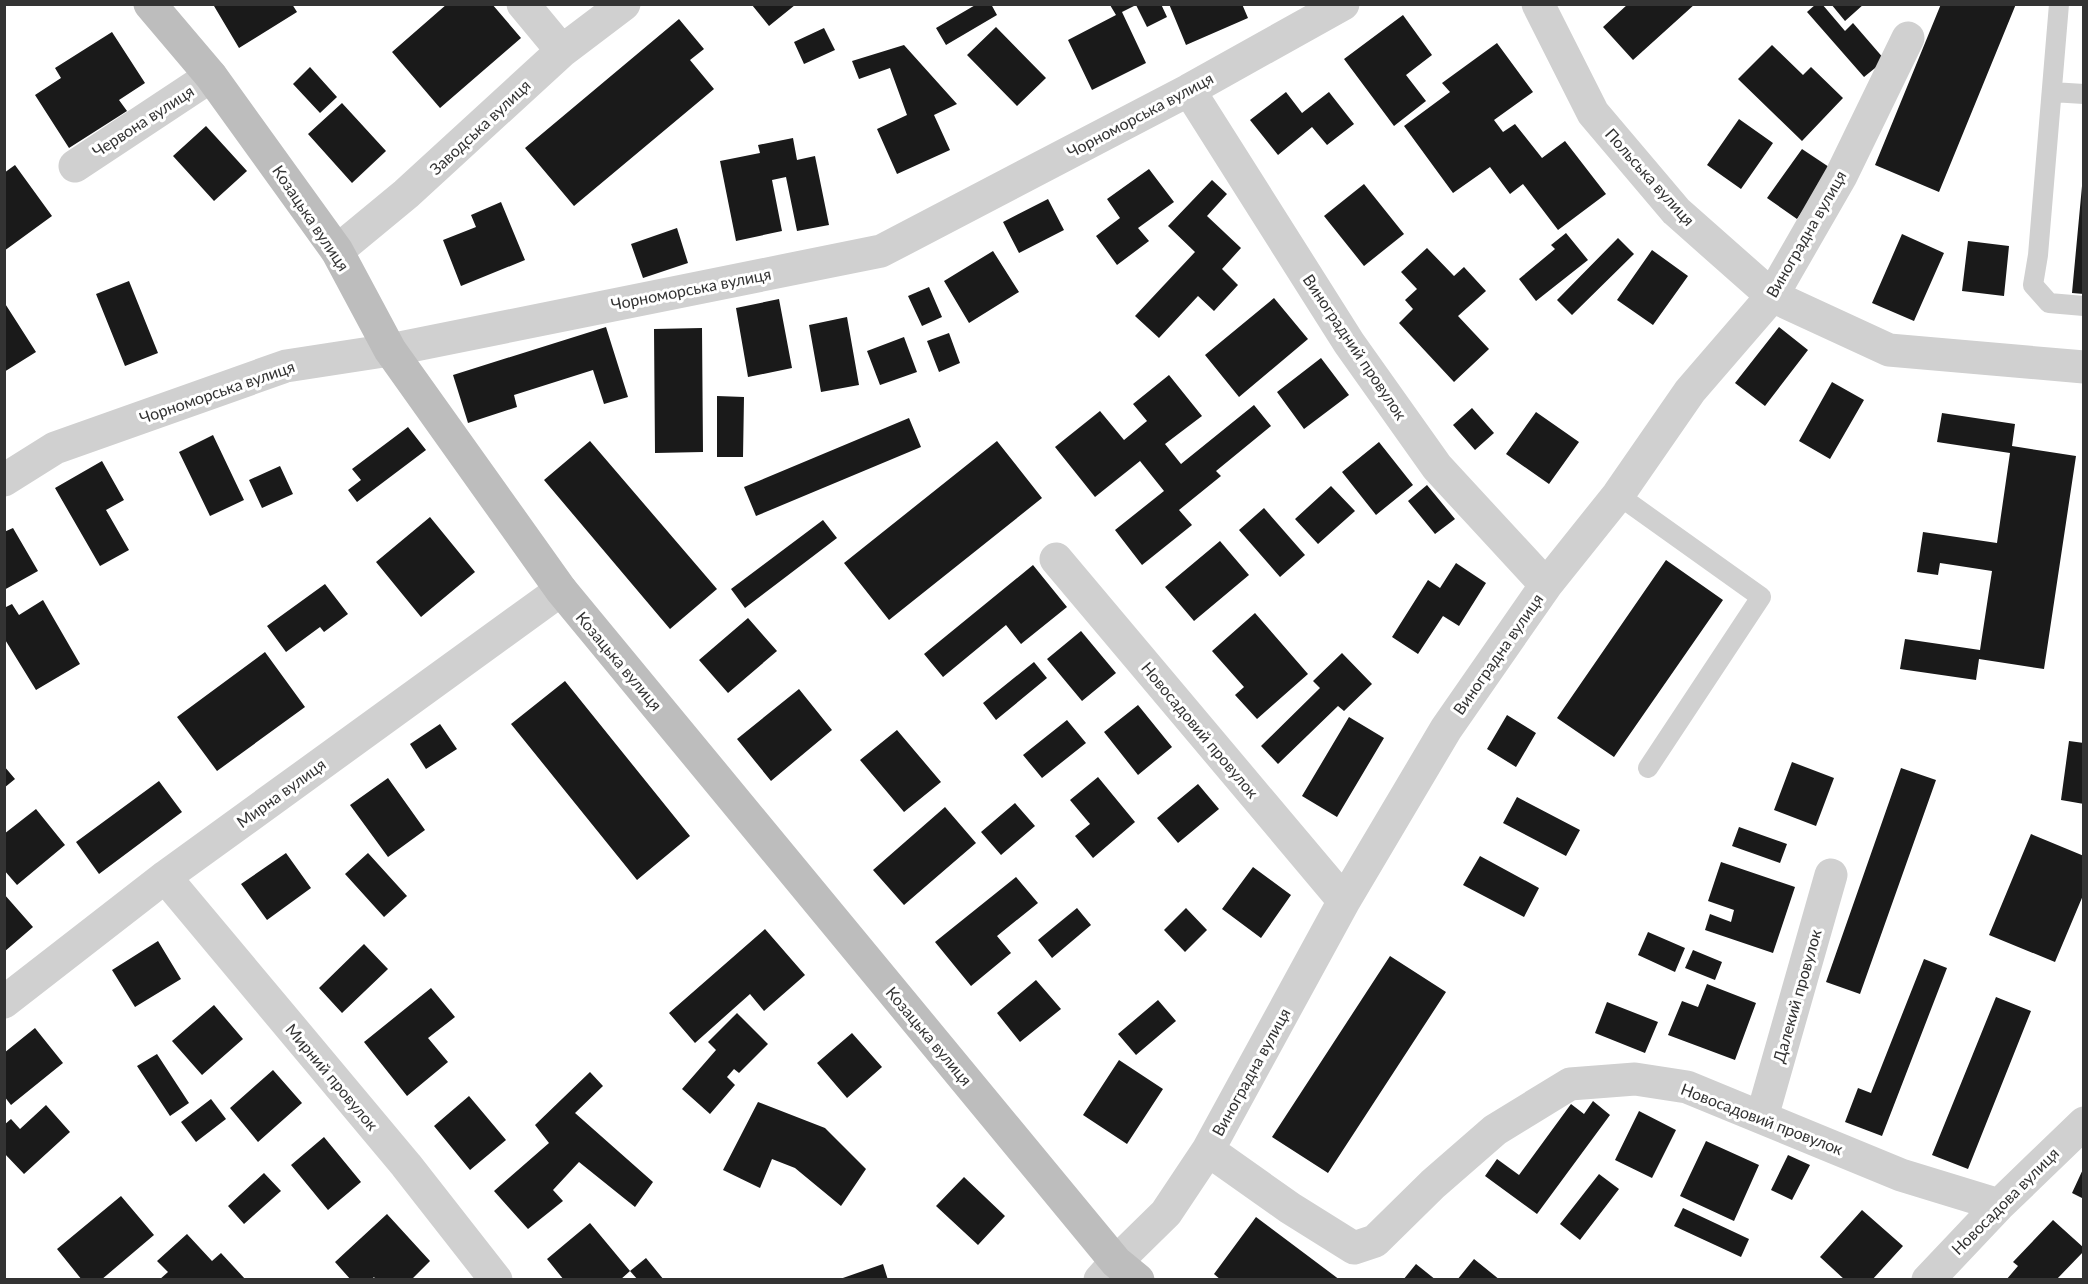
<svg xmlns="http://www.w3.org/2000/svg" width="2088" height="1284" viewBox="0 0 2088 1284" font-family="Lato,sans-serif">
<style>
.building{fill:#1a1a1a}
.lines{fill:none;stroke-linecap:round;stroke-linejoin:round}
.lane{stroke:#d0d0d0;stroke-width:20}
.street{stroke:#d0d0d0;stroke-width:33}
.secondary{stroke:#bdbdbd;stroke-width:33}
.labels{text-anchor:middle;stroke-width:6;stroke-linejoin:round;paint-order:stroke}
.street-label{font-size:16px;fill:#333;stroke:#fff}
</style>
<rect width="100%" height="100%" fill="#fff"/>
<path class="building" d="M216 4H292L297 12 239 48 214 6Z
M447 4H492L521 38 440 108 392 52Z
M977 4H991L997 15 946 45 936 28Z
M1161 4 1167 17 1147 27 1136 5 1122 12 1146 63 1092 90 1068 40 1116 15 1110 5Z
M1169 4H1242L1248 18 1186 45Z
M1628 4H1695L1633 60 1603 27Z
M1816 4H1822L1845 31 1853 23 1885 60 1864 77 1807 12Z
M1831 4H1864L1845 21Z
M1941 4H2016L1939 192 1875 165Z
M752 5H795L769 26Z
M1403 15 1432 55 1406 75 1426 101 1394 126 1344 59Z
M679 19 704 49 690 60 714 89 574 206 525 148Z
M996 27 1046 78 1017 106 967 55Z
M824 28 835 50 804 64 794 42Z
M112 32 145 83 119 100 127 111 69 148 35 95 61 78 55 68Z
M1497 43 1533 92 1494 120 1503 132 1515 124 1542 158 1565 141 1606 194 1558 230 1523 184 1510 194 1490 167 1453 193 1404 126 1450 92 1442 83Z
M904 45 957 104 934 115 950 150 897 174 877 129 907 115 890 68 859 79 852 61Z
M1772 45 1803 75 1811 67 1843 98 1802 141 1738 79Z
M310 67 337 97 320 113 293 84Z
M1286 92 1302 113 1329 92 1354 124 1327 145 1312 127 1278 155 1250 120Z
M342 103 386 151 352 183 308 134Z
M1739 119 1773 143 1741 189 1707 165Z
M206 126 247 171 214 201 173 156Z
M793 138 797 160 815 156 829 225 797 231 786 177 772 180 782 231 736 241 720 161 760 153 758 145Z
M1802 149 1832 169 1797 219 1767 198Z
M15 165 52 216 4 251V173Z
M1149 169 1174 202 1138 228 1149 241 1117 265 1096 236 1120 218 1107 199Z
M1212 180 1227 194 1207 216 1241 248 1222 269 1238 285 1214 311 1198 296 1159 338 1135 316 1195 252 1168 226Z
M1364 184 1404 234 1364 266 1324 216Z
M2082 186H2084V294L2072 293Z
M1048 199 1064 230 1019 253 1003 222Z
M501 202 525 260 461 286 443 240 476 227 471 215Z
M677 228 688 263 643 278 631 244Z
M1566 233 1588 260 1536 301 1519 279 1555 249 1551 245Z
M1902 234 1944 253 1914 321 1872 303Z
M1618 238 1634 254 1572 315 1557 300Z
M1968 241 2009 246 2004 296 1962 291Z
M1427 248 1454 276 1464 267 1486 291 1458 316 1489 349 1454 382 1399 323 1413 309 1405 300 1417 289 1401 272Z
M1652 250 1688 276 1653 325 1617 300Z
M993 251 1019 292 969 323 944 281Z
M129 281 158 353 125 366 96 294Z
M929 287 942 317 922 326 908 296Z
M1274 298 1308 339 1239 397 1205 355Z
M779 299 792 368 748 377 736 308Z
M4 302 36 352 4 372Z
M847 317 859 385 821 392 809 325Z
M606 327 628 397 604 404 593 370 514 395 517 407 468 423 453 375Z
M1779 327 1808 350 1765 406 1735 383Z
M702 328 703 452 655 453 654 329Z
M949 333 960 363 939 372 927 341Z
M904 337 917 372 880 385 867 351Z
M1321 358 1349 395 1304 429 1277 392Z
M1169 375 1202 416 1165 444 1181 464 1254 405 1271 426 1216 471 1221 476 1179 510 1192 525 1142 565 1115 530 1164 491 1140 461 1095 497 1055 447 1100 411 1124 440 1147 421 1133 404Z
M1832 382 1864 400 1830 459 1799 441Z
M717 396 744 397 743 457H717Z
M1472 408 1494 433 1475 450 1453 425Z
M1536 412 1579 442 1549 484 1506 454Z
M1942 413 2015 424 2012 446 2076 456 2044 669 1979 659 1976 680 1900 669 1905 639 1980 650 1992 571 1940 563 1938 575 1917 572 1923 532 1997 543 2010 453 1937 442Z
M909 418 921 447 756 516 744 487Z
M408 427 426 450 357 502 348 490 361 480 352 469Z
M213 435 244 500 210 516 179 452Z
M590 441 717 589 670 629 544 480Z
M997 441 1042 498 889 620 844 563Z
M1379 442 1413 485 1376 515 1342 472Z
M102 461 124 500 106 510 129 550 100 566 55 488Z
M280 466 293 494 262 508 249 480Z
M1427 485 1455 519 1435 534 1408 501Z
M1331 486 1355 511 1318 544 1295 519Z
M1264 508 1305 555 1280 577 1239 530Z
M430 517 475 572 421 617 376 562Z
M823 520 837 538 745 608 731 589Z
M13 528 38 571 4 590V532Z
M1220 541 1249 575 1194 621 1165 587Z
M1666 560 1723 600 1614 757 1557 718Z
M1456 563 1486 583 1459 626 1443 616 1418 654 1392 637 1428 580 1440 588Z
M1033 565 1067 607 1021 644 1006 625 943 677 924 654Z
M325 584 348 614 324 632 320 627 286 652 267 626Z
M43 600 80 664 36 690 4 638V608L12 604 19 615Z
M1255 613 1308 674 1257 719 1235 695 1244 687 1212 651Z
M748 618 777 651 728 693 699 660Z
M1081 631 1116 673 1082 701 1047 659Z
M265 652 305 707 217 771 177 717Z
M1342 653 1372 684 1344 711 1338 706 1278 764 1261 746 1320 688 1313 681Z
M1034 662 1047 678 996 720 983 703Z
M565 681 690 836 637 880 511 724Z
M799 689 832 730 771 781 737 739Z
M1138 705 1172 747 1138 775 1104 732Z
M1507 715 1536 733 1516 767 1487 749Z
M1349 717 1384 738 1337 817 1302 796Z
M1067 720 1086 743 1042 778 1023 755Z
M440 724 457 749 426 769 410 744Z
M897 730 941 782 904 812 860 760Z
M2069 741 2084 743V804L2061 800Z
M1792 762 1834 778 1816 826 1774 810Z
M4 766 15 779 4 788Z
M1901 768 1936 780 1860 994 1826 982Z
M1098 777 1135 822 1093 858 1075 836 1090 824 1070 800Z
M388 778 425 830 388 857 350 805Z
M159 781 182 812 99 874 76 842Z
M1198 784 1219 809 1178 843 1157 818Z
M1517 797 1580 830 1566 856 1503 823Z
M1015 803 1035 826 1001 855 981 832Z
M945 807 976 843 904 905 873 870Z
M36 809 65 845 17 885 4 870V834Z
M1739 827 1787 844 1780 863 1732 846Z
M2031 834 2084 856V893L2055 962 1989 935Z
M286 853 311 888 267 920 241 884Z
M368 853 407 896 384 917 345 874Z
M1480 856 1539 888 1524 917 1463 885Z
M1721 862 1795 887 1773 953 1705 930 1710 914 1731 922 1734 910 1708 901Z
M1253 867 1291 895 1261 938 1222 909Z
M1016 877 1038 903 997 936 1011 953 971 986 935 942Z
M4 894 33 927 4 952Z
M1077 908 1091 925 1052 958 1038 940Z
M1186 908 1207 930 1185 952 1164 930Z
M765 929 805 975 764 1011 750 994 695 1043 669 1013Z
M1648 932 1685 948 1675 972 1638 955Z
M158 941 181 979 135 1007 112 970Z
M364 944 388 969 342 1013 319 988Z
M1693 950 1722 962 1715 980 1685 968Z
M1390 956 1446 992 1328 1173 1272 1137Z
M1924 959 1947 968 1882 1136 1845 1122 1858 1088 1871 1093Z
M1036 980 1061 1009 1020 1042 997 1013Z
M1707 984 1756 1003 1735 1060 1668 1035 1682 1001 1698 1007Z
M431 988 455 1017 428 1038 448 1062 407 1096 364 1042Z
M1996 997 2031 1011 1968 1169 1932 1155Z
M1158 1000 1176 1021 1136 1055 1118 1034Z
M1607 1002 1658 1022 1645 1053 1595 1033Z
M214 1005 243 1039 202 1075 172 1041Z
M737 1013 768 1044 739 1073 734 1069 727 1077 735 1085 710 1114 682 1089 716 1050 708 1042Z
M35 1028 63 1063 11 1105 4 1096V1053Z
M852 1033 882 1067 847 1098 817 1063Z
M157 1054 189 1103 170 1116 137 1066Z
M1119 1060 1163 1089 1127 1144 1083 1115Z
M273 1070 302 1103 258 1142 230 1108Z
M590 1072 603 1086 575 1113 653 1182 635 1207 579 1162 553 1190 563 1201 528 1229 494 1191 549 1143 535 1125Z
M469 1096 506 1140 470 1170 434 1126Z
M211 1099 226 1119 196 1142 181 1122Z
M1593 1101 1610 1115 1537 1214 1485 1176 1497 1159 1519 1175 1571 1104 1584 1114Z
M758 1102 825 1128 866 1169 841 1206 795 1168 772 1159 760 1188 723 1170Z
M46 1105 70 1132 24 1174 4 1153V1125L11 1119 20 1129Z
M1639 1111 1676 1130 1652 1178 1615 1160Z
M324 1137 361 1182 328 1210 291 1165Z
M1706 1141 1759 1165 1734 1221 1680 1196Z
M1788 1155 1810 1165 1792 1200 1771 1190Z
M2084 1167V1199L2072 1193Z
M264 1173 281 1191 244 1224 228 1206Z
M1599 1174 1619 1189 1580 1240 1560 1224Z
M964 1177 1005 1216 978 1245 936 1206Z
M121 1196 154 1235 101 1280H82L57 1249Z
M1683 1208 1749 1239 1741 1257 1674 1226Z
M1862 1210 1903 1246 1872 1280H1845L1820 1257Z
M387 1214 430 1261 411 1280H376L374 1277 371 1280H351L335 1262Z
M1256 1217 1340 1280H1221L1214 1274Z
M2053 1220 2084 1248V1251L2056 1280H2006L2018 1266 2013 1262Z
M590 1223 630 1271 646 1258 664 1280H638L630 1271 620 1280H564L547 1259Z
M187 1234 212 1261 221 1253 246 1280H159L168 1272 157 1261Z
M1474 1259 1500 1280H1457Z
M883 1264 888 1280H840V1279Z
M1416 1264 1436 1280H1403Z"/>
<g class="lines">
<path class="lane" d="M2059 4 2038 255 2033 285 2049 303 2084 306
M2052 92 2084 94
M1618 495 1761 597 1648 768"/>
<path class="street" d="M523 4 562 51
M1538 4 1593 113 1676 211 1772 296 1889 350 2084 367
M1189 90 1349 343 1437 467 1546 585
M75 166 211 76
M337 251 406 194 562 51 624 4
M4 480 55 448 286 366 390 350 881 251 1189 90 1343 4
M1056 559 1344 901
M165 877 406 1165 496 1280
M4 1002 165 877 561 590
M1762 1117 1831 875
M1208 1150 1290 1208 1354 1248 1375 1241 1433 1184 1495 1130 1570 1084 1635 1079 1687 1087 1901 1175 1999 1205
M1100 1280 1116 1262 1166 1213 1208 1150 1344 901 1446 729 1546 585 1618 495 1690 391 1772 296 1841 176 1908 38
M1928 1280 1999 1205 2084 1123"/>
<path class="secondary" d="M150 4 211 76 337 251 390 350 561 590 1116 1262 1138 1280"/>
</g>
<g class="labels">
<g class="street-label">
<text transform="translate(1140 115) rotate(-28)" y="6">Чорноморська вулиця</text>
<text transform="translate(143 121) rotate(-33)" y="6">Червона вулиця</text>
<text transform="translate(480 127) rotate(-43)" y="6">Заводська вулиця</text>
<text transform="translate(1650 177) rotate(48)" y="6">Польська вулиця</text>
<text transform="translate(311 218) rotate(56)" y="6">Козацька вулиця</text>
<text transform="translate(1806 234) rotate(-60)" y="6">Виноградна вулиця</text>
<text transform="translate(691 289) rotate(-11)" y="6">Чорноморська вулиця</text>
<text transform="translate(1355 347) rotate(56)" y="6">Виноградний провулок</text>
<text transform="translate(217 392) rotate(-19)" y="6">Чорноморська вулиця</text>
<text transform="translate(1498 654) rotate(-55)" y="6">Виноградна вулиця</text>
<text transform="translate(619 661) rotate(50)" y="6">Козацька вулиця</text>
<text transform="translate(1200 730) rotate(50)" y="6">Новосадовий провулок</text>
<text transform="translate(281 793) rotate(-36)" y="6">Мирна вулиця</text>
<text transform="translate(1797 996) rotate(-74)" y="6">Далекий провулок</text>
<text transform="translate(929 1036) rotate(50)" y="6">Козацька вулиця</text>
<text transform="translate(1251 1072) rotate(-61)" y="6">Виноградна вулиця</text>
<text transform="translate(332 1077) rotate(50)" y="6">Мирний провулок</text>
<text transform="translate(1762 1119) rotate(21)" y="6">Новосадовий провулок</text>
<text transform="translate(2005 1201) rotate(-45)" y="6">Новосадова вулиця</text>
</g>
</g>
<rect width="2088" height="1284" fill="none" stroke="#333333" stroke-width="12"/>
</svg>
